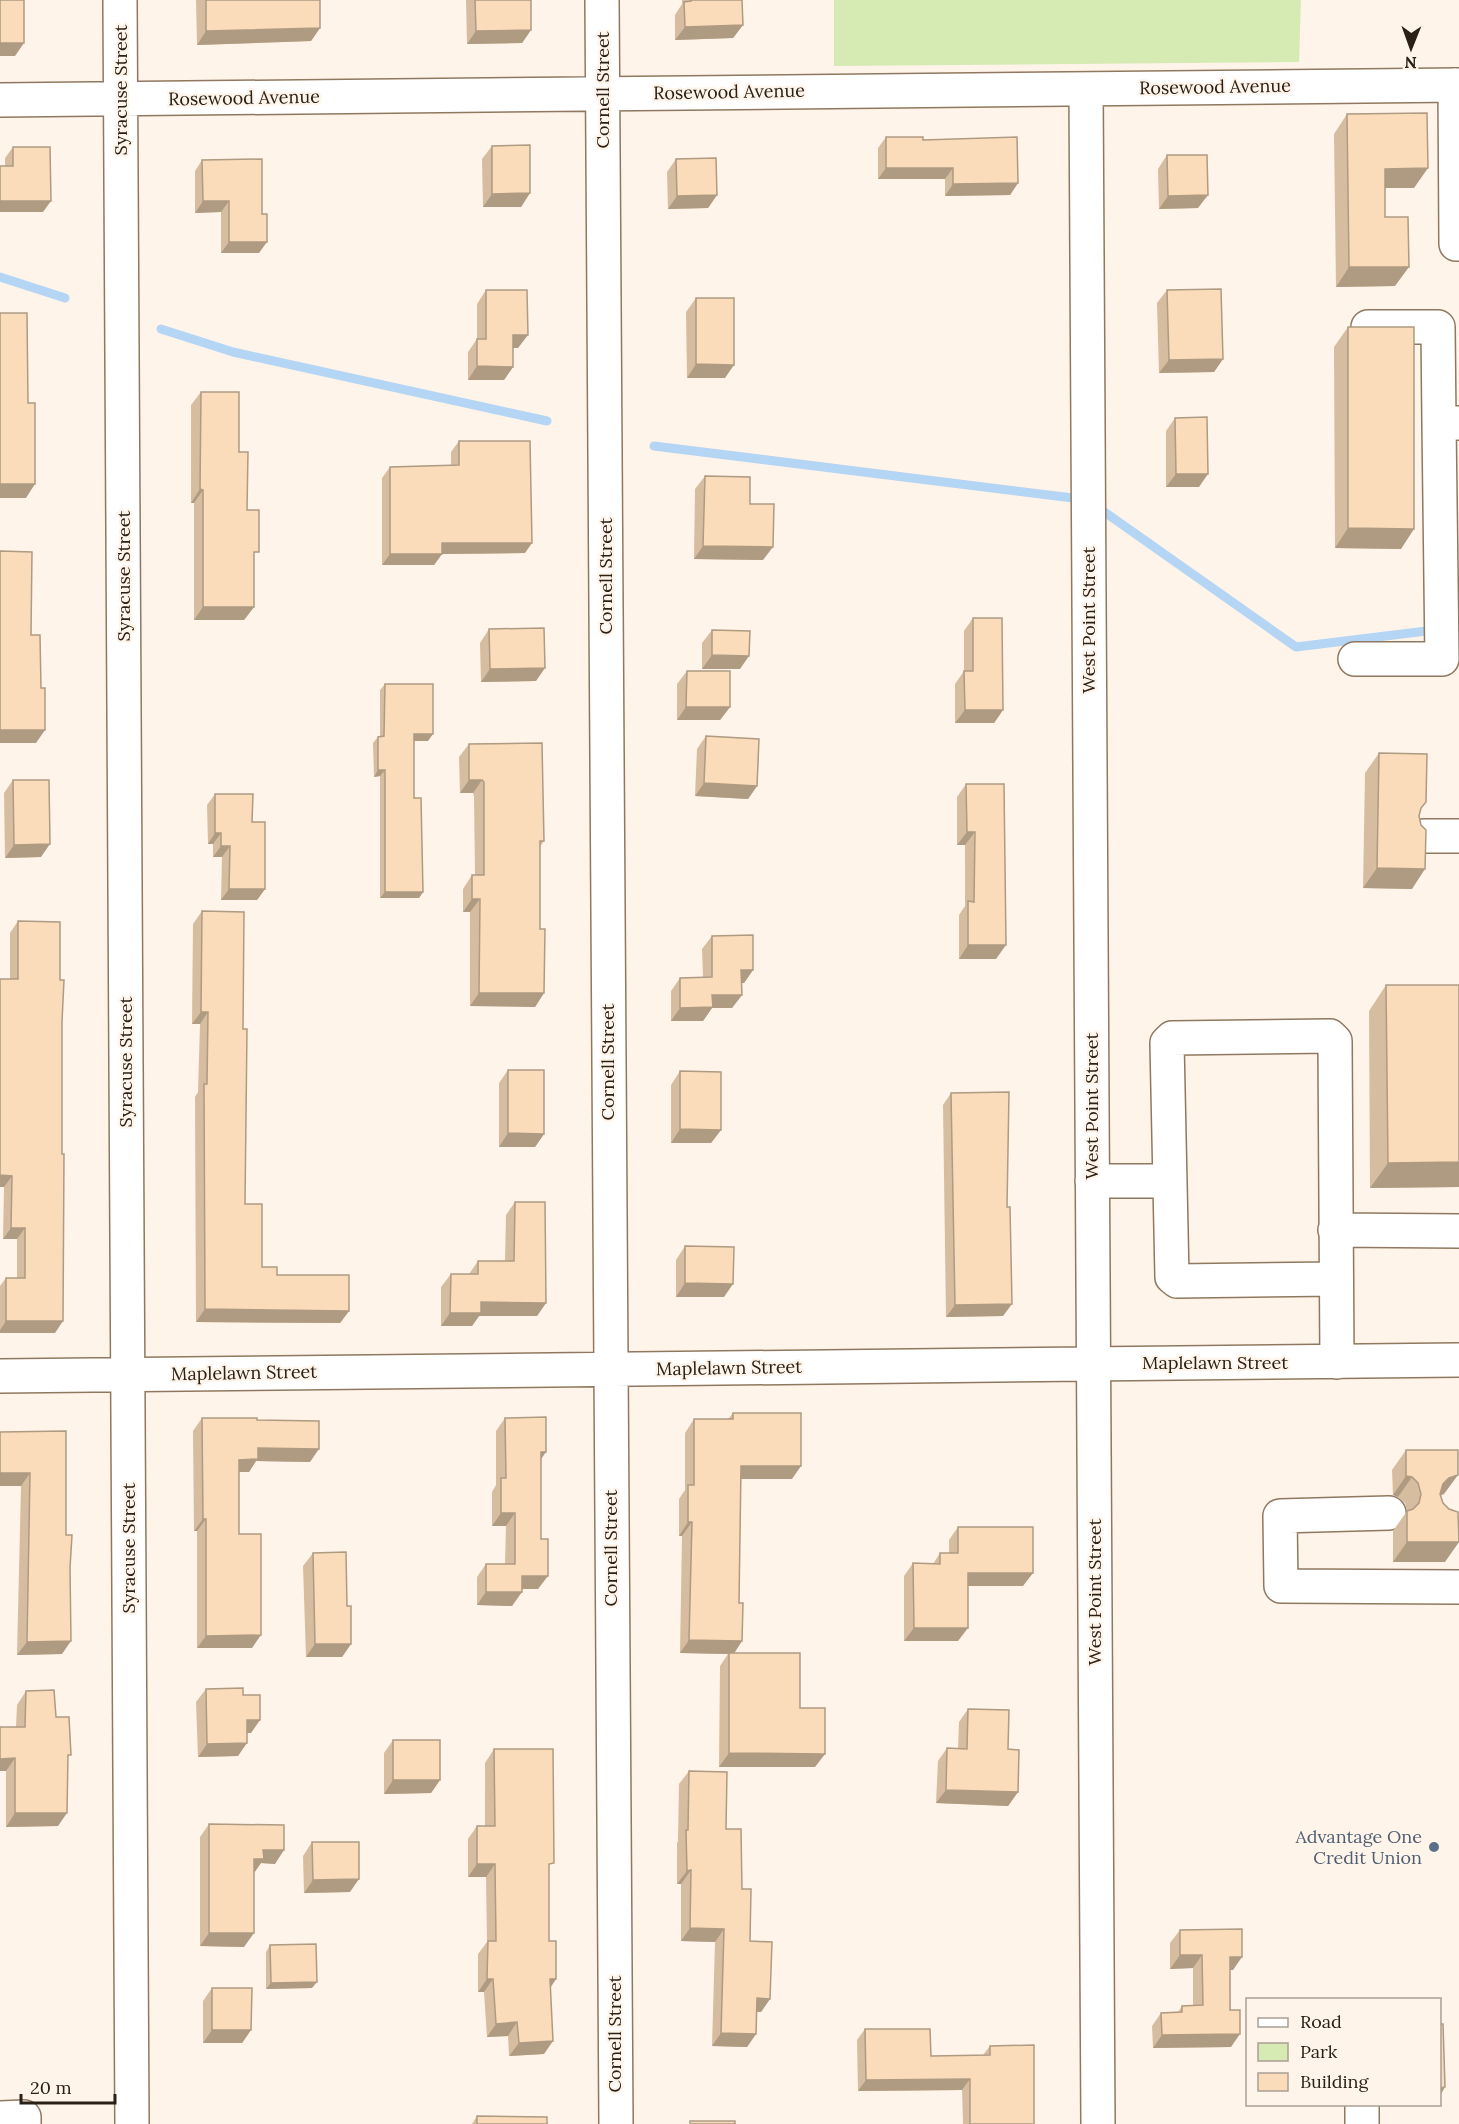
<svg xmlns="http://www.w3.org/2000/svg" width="1459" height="2124" viewBox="0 0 1459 2124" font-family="Lora,serif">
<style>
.green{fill:#d6eab4}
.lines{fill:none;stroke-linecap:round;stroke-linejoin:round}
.stream{stroke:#b5d5f4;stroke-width:9}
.minor-casing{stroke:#8f785f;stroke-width:36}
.minor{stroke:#fff;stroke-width:33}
.wall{fill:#d7bda0}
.shaded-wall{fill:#af9a82}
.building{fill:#fadcba;stroke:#af9a82;stroke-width:1.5}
.service-dot{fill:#5c6f8a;stroke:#fff4e9;stroke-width:2}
.labels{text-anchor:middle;stroke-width:4.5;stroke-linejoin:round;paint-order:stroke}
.street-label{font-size:18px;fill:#2a2016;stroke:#fff4e9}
.service-label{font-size:18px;fill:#4e5e75;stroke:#fff4e9;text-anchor:end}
</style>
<rect width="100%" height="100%" fill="#fff4e9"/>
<path class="green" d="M834 0H1301L1299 62 834 66Z"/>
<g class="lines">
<path class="stream" d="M0 277 65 298
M161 329 233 352 547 421
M654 446 1081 499
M1096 506 1296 647 1459 627"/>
<defs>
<path id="minor" d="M120 0 132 2124
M602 0 616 2124
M1455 85 1456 244H1459
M1086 89 1098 2124
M0 100 1459 85
M1368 327H1438L1439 424
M1355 659H1442L1439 424 1459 423
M1424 836H1459
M1092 1181H1169
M1335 1230 1459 1231
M1336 1279 1177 1281 1172 1277 1167 1043 1172 1038 1330 1036 1335 1041 1337 1362
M0 1376 1459 1360
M1389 1513 1280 1516 1281 1586 1459 1587
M1362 2104V2124
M0 2118 24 2117V2124"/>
</defs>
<use href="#minor" class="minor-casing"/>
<use href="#minor" class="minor"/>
</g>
<path class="wall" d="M196 0H320V28L311 41 197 45Z
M466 0H531V30L522 43 467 44Z
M682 0H742L743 25 733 38 675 40V15L682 4Z
M1347 114 1414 188H1385V217L1395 286 1336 287 1334 134Z
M886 137 923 140 1018 183 1010 195 945 196V179H878V148Z
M492 146 530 193 521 207H483L482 159Z
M13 147 43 212 5 166V158Z
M1167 155 1198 208 1159 209 1158 169Z
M262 159 259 253H221V212L195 213V171L202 160Z
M676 159 717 195 708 208 668 209 667 172Z
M486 290 518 348H513V367L504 380H468V352L477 339V304Z
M1167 290 1223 359 1214 372 1159 373 1157 303Z
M696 298 725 378H687L686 312Z
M1348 327 1401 549 1335 548 1334 347Z
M201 392 239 452 254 558V607L244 620H194V503H191V405Z
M1175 418 1199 487H1166V431Z
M459 441 525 553 442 554 434 565H382V478L390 467 451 465V452Z
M705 476 750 504 763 560 694 559 695 489Z
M973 618 1003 710 994 723H955V684L964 671V631Z
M489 629 536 681 481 682 480 643Z
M712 630 740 669H702V643Z
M687 671 730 707 720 720H677V684Z
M385 684 428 741H414V798L423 892 419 898H380V776L374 777 373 743 378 737 380 736V690Z
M706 736 757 786 748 799 695 796 697 749Z
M469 744 544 841 540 847V929L544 993 535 1007 470 1006V912H463V889L472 875H475L474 796 473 793H460L459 757Z
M1379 753 1426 802 1420 810 1419 816 1412 889 1363 888 1365 773Z
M13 780 41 857 5 858 4 793Z
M966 784 996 959H959V915L965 906V845H957V797Z
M215 794 252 822 265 889 257 900H221L222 857H213V844H208L207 805Z
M202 911 243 1029 245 1204 262 1267 349 1311 340 1323 196 1322 195 1097 198 1092 200 1024H192L193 924Z
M18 921 60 980 62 1022 55 1333H0V1286L6 1278H17V1239H3L4 1187H0V979H10V933Z
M712 936 753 970 744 983H741L742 995 732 1008H712L703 1021H671V991L680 978 703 977 702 949Z
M1386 985H1459V1187L1370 1188 1369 1011Z
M508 1070 544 1134 535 1147H499V1083Z
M680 1071 721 1130 711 1143H671V1085Z
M951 1093 1007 1207 1003 1316 946 1317 943 1105Z
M515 1202 546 1303 537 1316H479L472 1326H441V1287L451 1274H469L478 1261H505L506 1215Z
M685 1246 724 1297H676V1260Z
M733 1413 792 1479H740L739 1603 742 1641 734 1653 800 1708 815 1767H719L720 1666 728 1654 680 1653 682 1536H679V1499L685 1490V1433L694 1419H728Z
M202 1418 257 1420 310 1462 256 1461 249 1472H239V1534L252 1648H197V1531H194L193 1431Z
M505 1418 541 1459 538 1589H522L512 1606 477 1605V1577L486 1564H505L506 1526H492V1492L496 1485V1431Z
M66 1431 62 1654 17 1655 21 1486H0Z
M1406 1450 1444 1494 1440 1496 1445 1562H1393V1531L1407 1511 1405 1503 1398 1497 1393 1495 1392 1470Z
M958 1527 1023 1586H968L958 1641H904V1576L913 1563 933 1564 940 1553H949V1540Z
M313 1553 347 1606 351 1644 342 1657H306L303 1566Z
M206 1689 251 1733H247L238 1756 198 1757 196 1702Z
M26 1691 56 1717 68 1760 58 1826 6 1827V1771L16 1727 17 1705Z
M968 1709 1008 1749 1018 1792 1008 1806 936 1803 938 1761 947 1748 958 1749 959 1722Z
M393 1740 440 1780 431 1793 384 1794V1753Z
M494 1749 549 1870V1941L556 1979 550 1987 544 2054 509 2056 508 2036 487 2037 484 1992H478V1954L487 1942 486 1877H468V1839L477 1826H485V1763Z
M689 1771 726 1829 742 1889 750 1941 770 1999 761 2012H757L756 2034 747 2047 712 2046 715 1942 681 1941V1884H677V1843L678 1841 679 1784Z
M209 1824 275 1864 261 1863 254 1873 244 1947 200 1946V1837Z
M312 1842 350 1892 304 1893 303 1856Z
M1180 1930 1233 1970H1230L1231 2047 1153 2048 1152 2026 1161 2013 1178 2012 1182 2006 1193 2005V1968L1170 1969V1943Z
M270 1945 312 1988 266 1989V1952Z
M212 1988 251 2030 242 2043H203V2001Z
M865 2029 931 2056 983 2055 990 2046 1034 2124H963L962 2090 858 2091 857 2040Z
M477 2116 547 2124H472Z"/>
<path class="shaded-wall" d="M743 25 733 38 675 40 685 27Z
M320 28 311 41 197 45 206 31Z
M531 30 522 43 467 44 476 31Z
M0 43H24L15 56H0Z
M886 168H953L945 179H878Z
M1428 168 1414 188H1371L1385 169Z
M1018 183 1010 195 945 196 953 184Z
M530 193 521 207H483L492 194Z
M717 195 708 208 668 209 677 196Z
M1208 195 1198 208 1159 209 1168 196Z
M0 201H51L43 212H0Z
M203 201H229L221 212 195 213Z
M229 242H267L259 253H221Z
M1349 267H1409L1395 286 1336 287Z
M513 335H528L518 348H504Z
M1223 359 1214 372 1159 373 1169 360Z
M696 364 734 365 725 378H687Z
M477 366 513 367 504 380H468Z
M1176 474H1208L1199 487H1166Z
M0 484H35L26 498H0Z
M200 489 203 490 194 503H191Z
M1348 528 1414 529 1401 549 1335 548Z
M442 543H532L525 553 442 554 434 565H382L390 554Z
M703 546 773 547 763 560 694 559Z
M203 607H254L244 620H194Z
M712 655 749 656 740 669H702Z
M545 668 536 681 481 682 490 669Z
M686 707H730L720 720H677Z
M965 710H1003L994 723H955Z
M0 730H45L36 743H0Z
M414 734H433L428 741H409Z
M378 770H385L380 776 374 777Z
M469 780H482L473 793H460Z
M704 783 757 786 748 799 695 796Z
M967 832H975L965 845H957Z
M215 833H221L213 844H208Z
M50 844 41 857 5 858 14 845Z
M221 846H230L222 857H213Z
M1377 868 1425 869 1412 889 1363 888Z
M229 889H265L257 900H221Z
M385 892H423L419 898H380Z
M472 899H480L470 912H463Z
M968 945H1006L996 959H959Z
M741 970H753L744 983H732Z
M479 993H544L535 1007 470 1006Z
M712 995H742L732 1008H712L703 1021H671L680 1008Z
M201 1012H208L200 1024H192Z
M680 1129 721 1130 711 1143H671Z
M508 1133 544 1134 535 1147H499Z
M1459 1162V1187L1370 1188 1388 1163Z
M0 1175 12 1176 4 1187H0Z
M11 1228H25L17 1239H3Z
M685 1283 733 1284 724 1297H676Z
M481 1302 546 1303 537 1316H479L472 1326H441L450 1313Z
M1012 1304 1003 1316 946 1317 955 1305Z
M205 1309 349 1311 340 1323 196 1322Z
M6 1321H63L55 1333H0V1330Z
M258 1448 319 1449 310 1462 256 1461 249 1472H230L239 1460Z
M541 1452H546L537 1465Z
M741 1466H801L792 1479H731Z
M0 1473H30L21 1486H0Z
M1458 1475 1444 1494 1435 1497 1443 1484 1449 1478Z
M1406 1476 1412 1477 1398 1497 1393 1495Z
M501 1513H515L506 1526H492Z
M203 1519H206L197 1531H194Z
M688 1522H692L682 1536H679Z
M1407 1542H1459L1445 1562H1393Z
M968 1573H1033L1023 1586H958Z
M522 1576H548L538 1589H513Z
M486 1592H522L512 1606 477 1605Z
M914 1628H968L958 1641H904Z
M261 1635 252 1648H197L206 1636Z
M689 1640 742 1641 733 1655 729 1653 728 1654 680 1653Z
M71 1641 62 1654 17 1655 27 1642Z
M315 1644H351L342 1657H306Z
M247 1720H260L251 1733H238Z
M247 1743 238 1756 198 1757 207 1744Z
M729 1753 825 1754 815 1767H719Z
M15 1758 6 1771H0V1759Z
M393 1780H440L431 1793 384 1794Z
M946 1790 1018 1792 1008 1806 936 1803Z
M15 1813H67L58 1826 6 1827Z
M263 1850H284L275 1864 261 1863 254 1873H244L254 1859Z
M477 1864H495L486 1877H468Z
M691 1870 681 1884H677L687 1871Z
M359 1879 350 1892 304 1893 313 1880Z
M690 1928 724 1929 715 1942 681 1941Z
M209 1933H254L244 1947 200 1946Z
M1180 1955H1202L1193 1968 1170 1969Z
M1230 1957H1242L1233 1970H1221Z
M487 1979H493L484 1992H478Z
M550 1979H556L547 1993Z
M317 1982 312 1988 266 1989 271 1983Z
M757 1998 770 1999 761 2012 748 2011Z
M517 2022 508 2036 487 2037 496 2024Z
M212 2030H251L242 2043H203Z
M721 2033 756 2034 747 2047 712 2046Z
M1240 2034 1231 2047 1153 2048 1162 2035Z
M553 2041 544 2054 509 2056 519 2043Z
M970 2079 962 2090 858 2091 866 2080Z
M1445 2087 1440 2096V2088Z"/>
<path class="building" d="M0 0H24V43H0Z
M206 0H320V28L206 31Z
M475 0H531V30L476 31Z
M691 0H742L743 25 685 27 684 2 691 1Z
M1427 113 1428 168 1385 169V217H1408L1409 267H1349L1347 114Z
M886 137H923V140L1017 137 1018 183 953 184V168H886Z
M530 145V193L492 194V146Z
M13 147H50L51 201H0V166H13Z
M1167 155H1207L1208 195 1168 196Z
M716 158 717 195 677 196 676 159Z
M262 159V214H267V242H229V201H203L202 160Z
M1221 289 1223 359 1169 360 1167 290Z
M486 290H527L528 335H513V367L477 366V339H486Z
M696 298H734V365L696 364Z
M0 313H27L28 403H35V484H0Z
M1348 327H1414V529L1348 528Z
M201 392H239V452H248L247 510H259V552H254V607H203V490L200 489Z
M1207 417 1208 474H1176L1175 418Z
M459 441H530L532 543H442V554H390V467L459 465Z
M705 476 750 477V504H774L773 547 703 546Z
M0 551 32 552 31 635H40L41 688H45V730H0Z
M973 618H1002L1003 710H965L964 671H973Z
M544 628 545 668 490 669 489 629Z
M712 630 750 631 749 656 712 655Z
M687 671H730V707H686Z
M385 684H433V734H414V798H421L423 892H385V770H378V737L384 736Z
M706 736 759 739 757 786 704 783Z
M542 743 544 841H540V929H545L544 993H479L480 899H472V875H484V782L482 780H469V744Z
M1379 753 1427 754 1426 802 1421 808 1419 816 1421 825 1426 830 1425 869 1377 868Z
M13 780H49L50 844 14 845Z
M966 784H1004L1006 945H968V901L974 902 975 832H967Z
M215 794H253L252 822H265V889H229L230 846H221V833H215Z
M202 911 244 912 243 1029H247L245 1204H262V1267H277V1275H349V1311L205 1309 204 1084H207L208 1012H201Z
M18 921 60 922V980H64L62 1022V1154H64L63 1321H6V1278H25V1228H11L12 1176 0 1175V979H18Z
M753 935V970H741L742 995H712L713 1007 680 1008V978L712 977V936Z
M1386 985H1459V1162L1388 1163Z
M508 1070H544V1134L508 1133Z
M680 1071 721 1072V1130L680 1129Z
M1009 1092 1007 1207H1010L1012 1304 955 1305 951 1093Z
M515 1202H545L546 1303 481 1302V1313H450L451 1274H478V1261H514Z
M685 1246 734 1247 733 1284 685 1283Z
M733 1413H801V1466H741L739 1603H743L742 1641 689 1640 692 1522H688V1485H694V1419H733Z
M546 1417V1452H541V1539H548V1576H522V1592H486V1564H515V1513H501V1478H506L505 1418Z
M202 1418H257V1420L319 1421V1449L258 1448V1459L239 1460V1534H261V1635L206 1636V1519H203Z
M66 1431V1535H72L70 1568 71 1641 27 1642 30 1473H0V1432Z
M1406 1450H1458V1475L1449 1478 1443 1484 1440 1494 1443 1503 1449 1509 1458 1512 1459 1542H1407V1511L1413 1509 1419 1503 1421 1494 1418 1483 1412 1477 1406 1476Z
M958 1527H1033V1573H968V1628H914L913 1563 940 1564V1553H958Z
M346 1552 347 1606H351V1644H315L313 1553Z
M729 1653H800V1708H825V1754L729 1753Z
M243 1688V1695H260V1720H247V1743L207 1744 206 1689Z
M54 1690 56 1717H69L71 1755H68L67 1813H15V1758L0 1759V1727H25L26 1691Z
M968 1709 1009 1710 1008 1749 1019 1750 1018 1792 946 1790 947 1748 967 1749Z
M393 1740H440V1780H393Z
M494 1749H553L554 1863 549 1864V1941H556V1979H550L553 2041 519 2043 517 2022 496 2024 493 1979H487L488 1941H496L495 1864H477V1826H495Z
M689 1771 727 1772 726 1829H741L742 1889H751L750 1941 772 1942 770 1999 757 1998 756 2034 721 2033 724 1929 690 1928 691 1870 687 1871 686 1830H688Z
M209 1824 284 1825V1850H263L264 1859H254V1933H209Z
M312 1842H359V1879L313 1880Z
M1242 1929V1957H1230V2010H1240V2034L1162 2035 1161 2013 1182 2012V2006L1203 2005 1202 1955H1180V1930Z
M316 1944 317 1982 271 1983 270 1945Z
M212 1988H252L251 2030H212Z
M1440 2024H1443L1445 2087 1440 2088Z
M865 2029H930L931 2056 990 2055V2046L1034 2045V2124H970V2079L866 2080Z
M477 2116 547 2117V2124H477Z
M690 2121H735V2124H690Z"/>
<circle class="service-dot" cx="1434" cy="1847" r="6"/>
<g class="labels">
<g class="street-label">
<text transform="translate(1215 87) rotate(-1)" y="6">Rosewood Avenue</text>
<text transform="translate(121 90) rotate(-90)" y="6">Syracuse Street</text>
<text transform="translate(603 90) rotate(-90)" y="6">Cornell Street</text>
<text transform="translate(729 92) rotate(-1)" y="6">Rosewood Avenue</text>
<text transform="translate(244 98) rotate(-1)" y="6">Rosewood Avenue</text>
<text transform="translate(124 576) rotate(-90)" y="6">Syracuse Street</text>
<text transform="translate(606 576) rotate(-90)" y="6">Cornell Street</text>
<text transform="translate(1089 620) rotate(-90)" y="6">West Point Street</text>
<text transform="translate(126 1062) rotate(-90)" y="6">Syracuse Street</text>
<text transform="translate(608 1062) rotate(-90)" y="6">Cornell Street</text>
<text transform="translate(1092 1106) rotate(-90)" y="6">West Point Street</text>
<text x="1215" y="1369">Maplelawn Street</text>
<text transform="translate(729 1368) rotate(-1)" y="6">Maplelawn Street</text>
<text transform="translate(244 1373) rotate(-1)" y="6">Maplelawn Street</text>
<text transform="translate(129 1548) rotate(-90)" y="6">Syracuse Street</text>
<text transform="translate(611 1548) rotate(-90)" y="6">Cornell Street</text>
<text transform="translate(1095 1592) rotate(-90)" y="6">West Point Street</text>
<text transform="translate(615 2034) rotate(-90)" y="6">Cornell Street</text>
</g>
<g class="service-label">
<text x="1422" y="1843">Advantage One<tspan x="1422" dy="21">Credit Union</tspan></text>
</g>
</g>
<rect x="1246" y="1998" width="195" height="108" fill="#fff4e9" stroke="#aa9f95" stroke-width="1.5"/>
<rect x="1258" y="2018" width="30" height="9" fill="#ffffff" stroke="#aa9f95" stroke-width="1.5"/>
<text x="1300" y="2028" font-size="18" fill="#2a2016">Road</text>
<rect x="1258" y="2043" width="30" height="18" fill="#d6eab4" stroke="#aa9f95" stroke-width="1.5"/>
<text x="1300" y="2058" font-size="18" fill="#2a2016">Park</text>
<rect x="1258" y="2073" width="30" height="18" fill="#fadcba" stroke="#aa9f95" stroke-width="1.5"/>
<text x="1300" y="2088" font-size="18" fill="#2a2016">Building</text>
<g transform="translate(1411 48) rotate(181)" stroke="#fff4e9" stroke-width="4.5" paint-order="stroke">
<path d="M0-4.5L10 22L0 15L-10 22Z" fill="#2a2016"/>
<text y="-9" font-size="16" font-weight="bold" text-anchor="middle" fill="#2a2016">N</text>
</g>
<path d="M21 2094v9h94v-9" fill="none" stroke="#2a2016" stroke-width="3"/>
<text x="30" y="2094" font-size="18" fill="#2a2016" stroke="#fff4e9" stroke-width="4.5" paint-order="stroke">20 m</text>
</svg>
